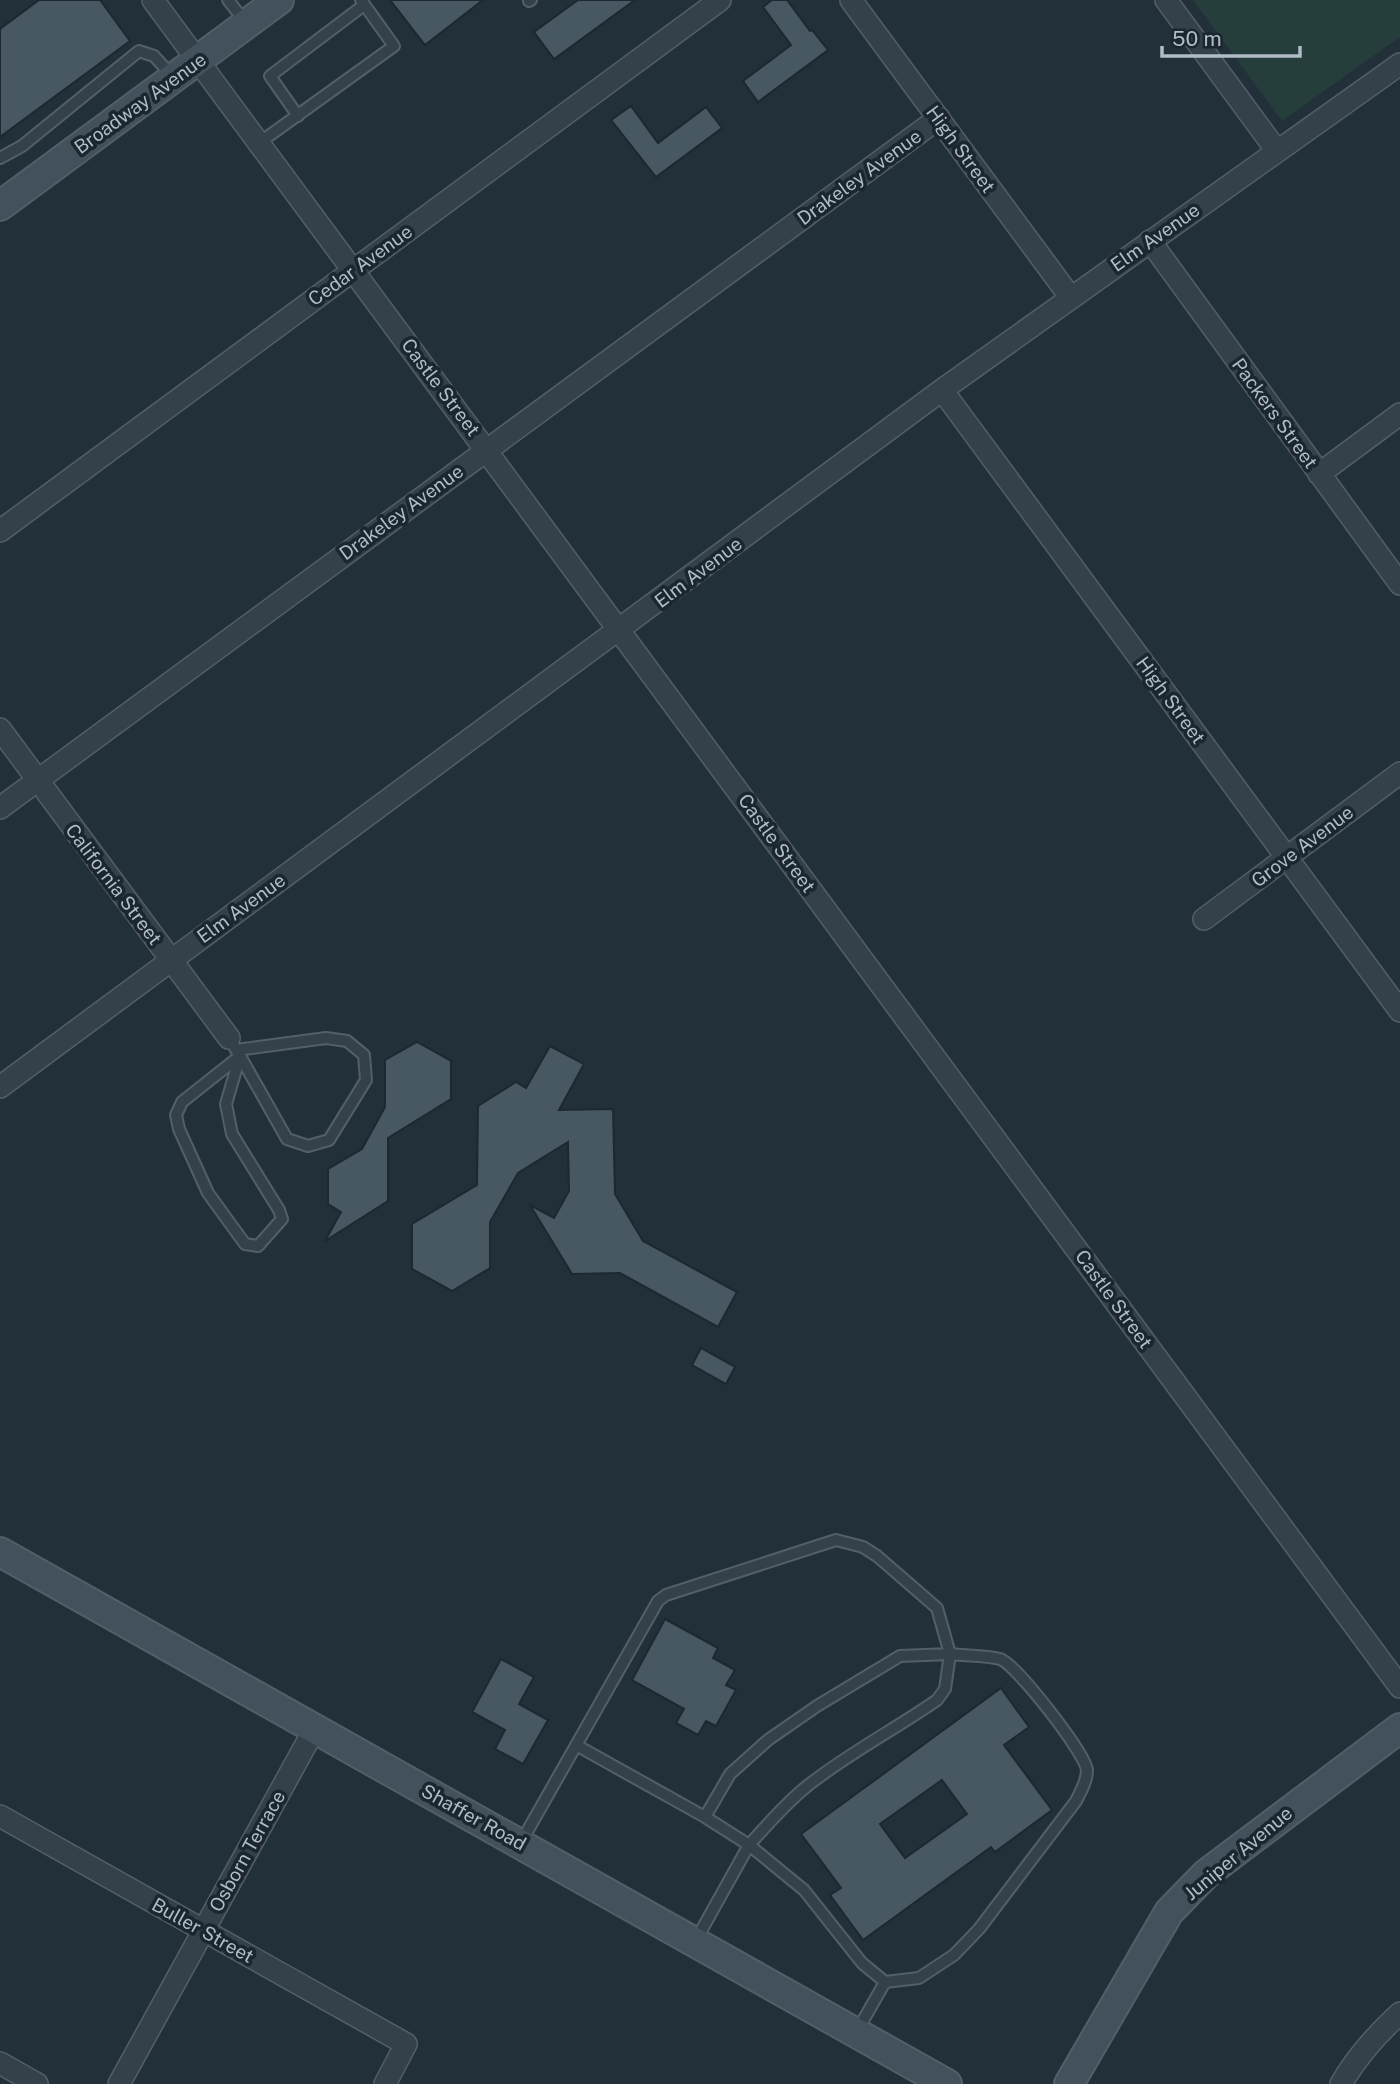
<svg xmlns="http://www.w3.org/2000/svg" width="1400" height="2084" viewBox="0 0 1400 2084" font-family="'Public Sans',sans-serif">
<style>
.green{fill:#253d3b}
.building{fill:#485863;stroke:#1d2831;stroke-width:2;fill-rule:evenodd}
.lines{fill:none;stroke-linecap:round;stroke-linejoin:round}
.lane-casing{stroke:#535f68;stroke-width:14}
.street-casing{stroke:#535f68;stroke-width:24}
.secondary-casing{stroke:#535f68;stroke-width:32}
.lane{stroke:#35414a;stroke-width:10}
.street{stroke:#35414a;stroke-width:21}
.secondary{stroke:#43515d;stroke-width:28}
.labels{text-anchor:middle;stroke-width:7;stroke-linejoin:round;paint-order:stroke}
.street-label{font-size:19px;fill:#b0bcc6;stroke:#1b262f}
</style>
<rect width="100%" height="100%" fill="#22303a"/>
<path class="green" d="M1193 0H1400V37L1282 121Z"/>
<path class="building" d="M39 0H100L130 41 0 137V29Z
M390 0H483L425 45Z
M578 0H635L554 59 534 32Z
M772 0H787L810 31 812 30 828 50 758 102 743 81 791 45 763 7Z
M631 106 658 143 706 107 722 128 656 177 611 120Z
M417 1042 451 1061V1099L388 1138V1201L325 1241 341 1212 328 1204V1169L362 1149 385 1107V1060Z
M550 1046 584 1064 559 1110 613 1109 615 1194 643 1241 737 1292 718 1327 620 1273 572 1274 530 1205 554 1218 569 1191 568 1142 518 1173 490 1222V1268L452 1291 412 1269V1224L477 1185 478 1106 516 1082 526 1088Z
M701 1348 735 1367 726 1384 692 1365Z
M665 1619 718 1648 713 1658 735 1670 726 1685 736 1690 716 1726 706 1721 698 1735 676 1723 684 1709 632 1680Z
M501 1659 534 1677 519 1704 548 1720 523 1764 495 1749 505 1730 472 1712Z
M1001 1688 1029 1727 1004 1745 1052 1810 995 1852 991 1847 863 1940 830 1895 841 1888 801 1834ZM942 1780 967 1814 905 1858 880 1824Z"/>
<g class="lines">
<defs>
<path id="lane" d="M228 0 246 23
M529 1 531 0
M298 116 270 76 364 5
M259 143 394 46 361 0
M0 158 22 146 139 51 154 56 174 78
M229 1038 240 1056 287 1139 308 1146 329 1140 366 1080 364 1055 347 1041 326 1038 236 1050
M240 1056 226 1104 232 1134 279 1210 282 1219 258 1246 245 1244 208 1193 179 1129 176 1115 182 1102Z
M576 1745 705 1817 730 1774 768 1740 817 1706 900 1656 950 1654 945 1689 937 1700C894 1730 847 1754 806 1787 785 1804 767 1825 749 1845L804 1890 862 1963 885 1982
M520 1844 658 1601 666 1595 836 1540 863 1547 877 1556 937 1608 950 1654C966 1656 985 1655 1000 1659 1016 1664 1085 1753 1087 1770 1087 1781 1081 1791 1076 1801L979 1929 954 1955 919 1978 885 1982 856 2033
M696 1940 749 1845 705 1817"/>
<path id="street" d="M153 0 1400 1687
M851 0 1071 298
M1166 0 1277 151
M1150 241 1400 584
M942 390 1400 1011
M1319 474 1400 414
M0 531 720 0
M0 729 229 1038
M0 808 939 118
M1204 919 1400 773
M0 1087 942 390 1400 64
M0 1816 406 2044 385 2084
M0 2063 37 2084
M119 2084 315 1728
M1341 2084C1357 2056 1376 2035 1400 2013"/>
<path id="secondary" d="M0 206 279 0
M0 1552 947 2084
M1069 2084 1169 1912 1206 1874 1400 1728"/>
</defs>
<use href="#lane" class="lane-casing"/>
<use href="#street" class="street-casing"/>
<use href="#secondary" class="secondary-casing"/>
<use href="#lane" class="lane"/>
<use href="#street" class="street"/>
<use href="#secondary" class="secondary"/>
</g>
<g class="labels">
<g class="street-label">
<text transform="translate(140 103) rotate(-36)" y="7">Broadway Avenue</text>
<text transform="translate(961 149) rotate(54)" y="7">High Street</text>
<text transform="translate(859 177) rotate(-36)" y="7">Drakeley Avenue</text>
<text transform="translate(1155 237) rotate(-35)" y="7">Elm Avenue</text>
<text transform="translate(360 265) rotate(-36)" y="7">Cedar Avenue</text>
<text transform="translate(441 387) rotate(53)" y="7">Castle Street</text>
<text transform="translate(1275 413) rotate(54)" y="7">Packers Street</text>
<text transform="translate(401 512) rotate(-36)" y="7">Drakeley Avenue</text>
<text transform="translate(698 572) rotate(-37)" y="7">Elm Avenue</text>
<text transform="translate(1171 700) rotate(54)" y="7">High Street</text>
<text transform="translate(777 843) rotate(54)" y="7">Castle Street</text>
<text transform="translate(1302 846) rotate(-37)" y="7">Grove Avenue</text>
<text transform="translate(114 884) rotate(53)" y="7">California Street</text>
<text transform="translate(241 908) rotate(-36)" y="7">Elm Avenue</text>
<text transform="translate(1114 1299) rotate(54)" y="7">Castle Street</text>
<text transform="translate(474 1817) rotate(29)" y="7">Shaffer Road</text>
<text transform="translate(247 1851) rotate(-61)" y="7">Osborn Terrace</text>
<text transform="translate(1238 1853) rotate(-40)" y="7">Juniper Avenue</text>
<text transform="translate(203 1930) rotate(29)" y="7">Buller Street</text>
</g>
</g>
<path d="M1162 46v10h138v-10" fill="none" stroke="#b0bcc6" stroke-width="3.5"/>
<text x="1172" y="46" font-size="21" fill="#b0bcc6" stroke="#1b262f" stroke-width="5" paint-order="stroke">50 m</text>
</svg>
